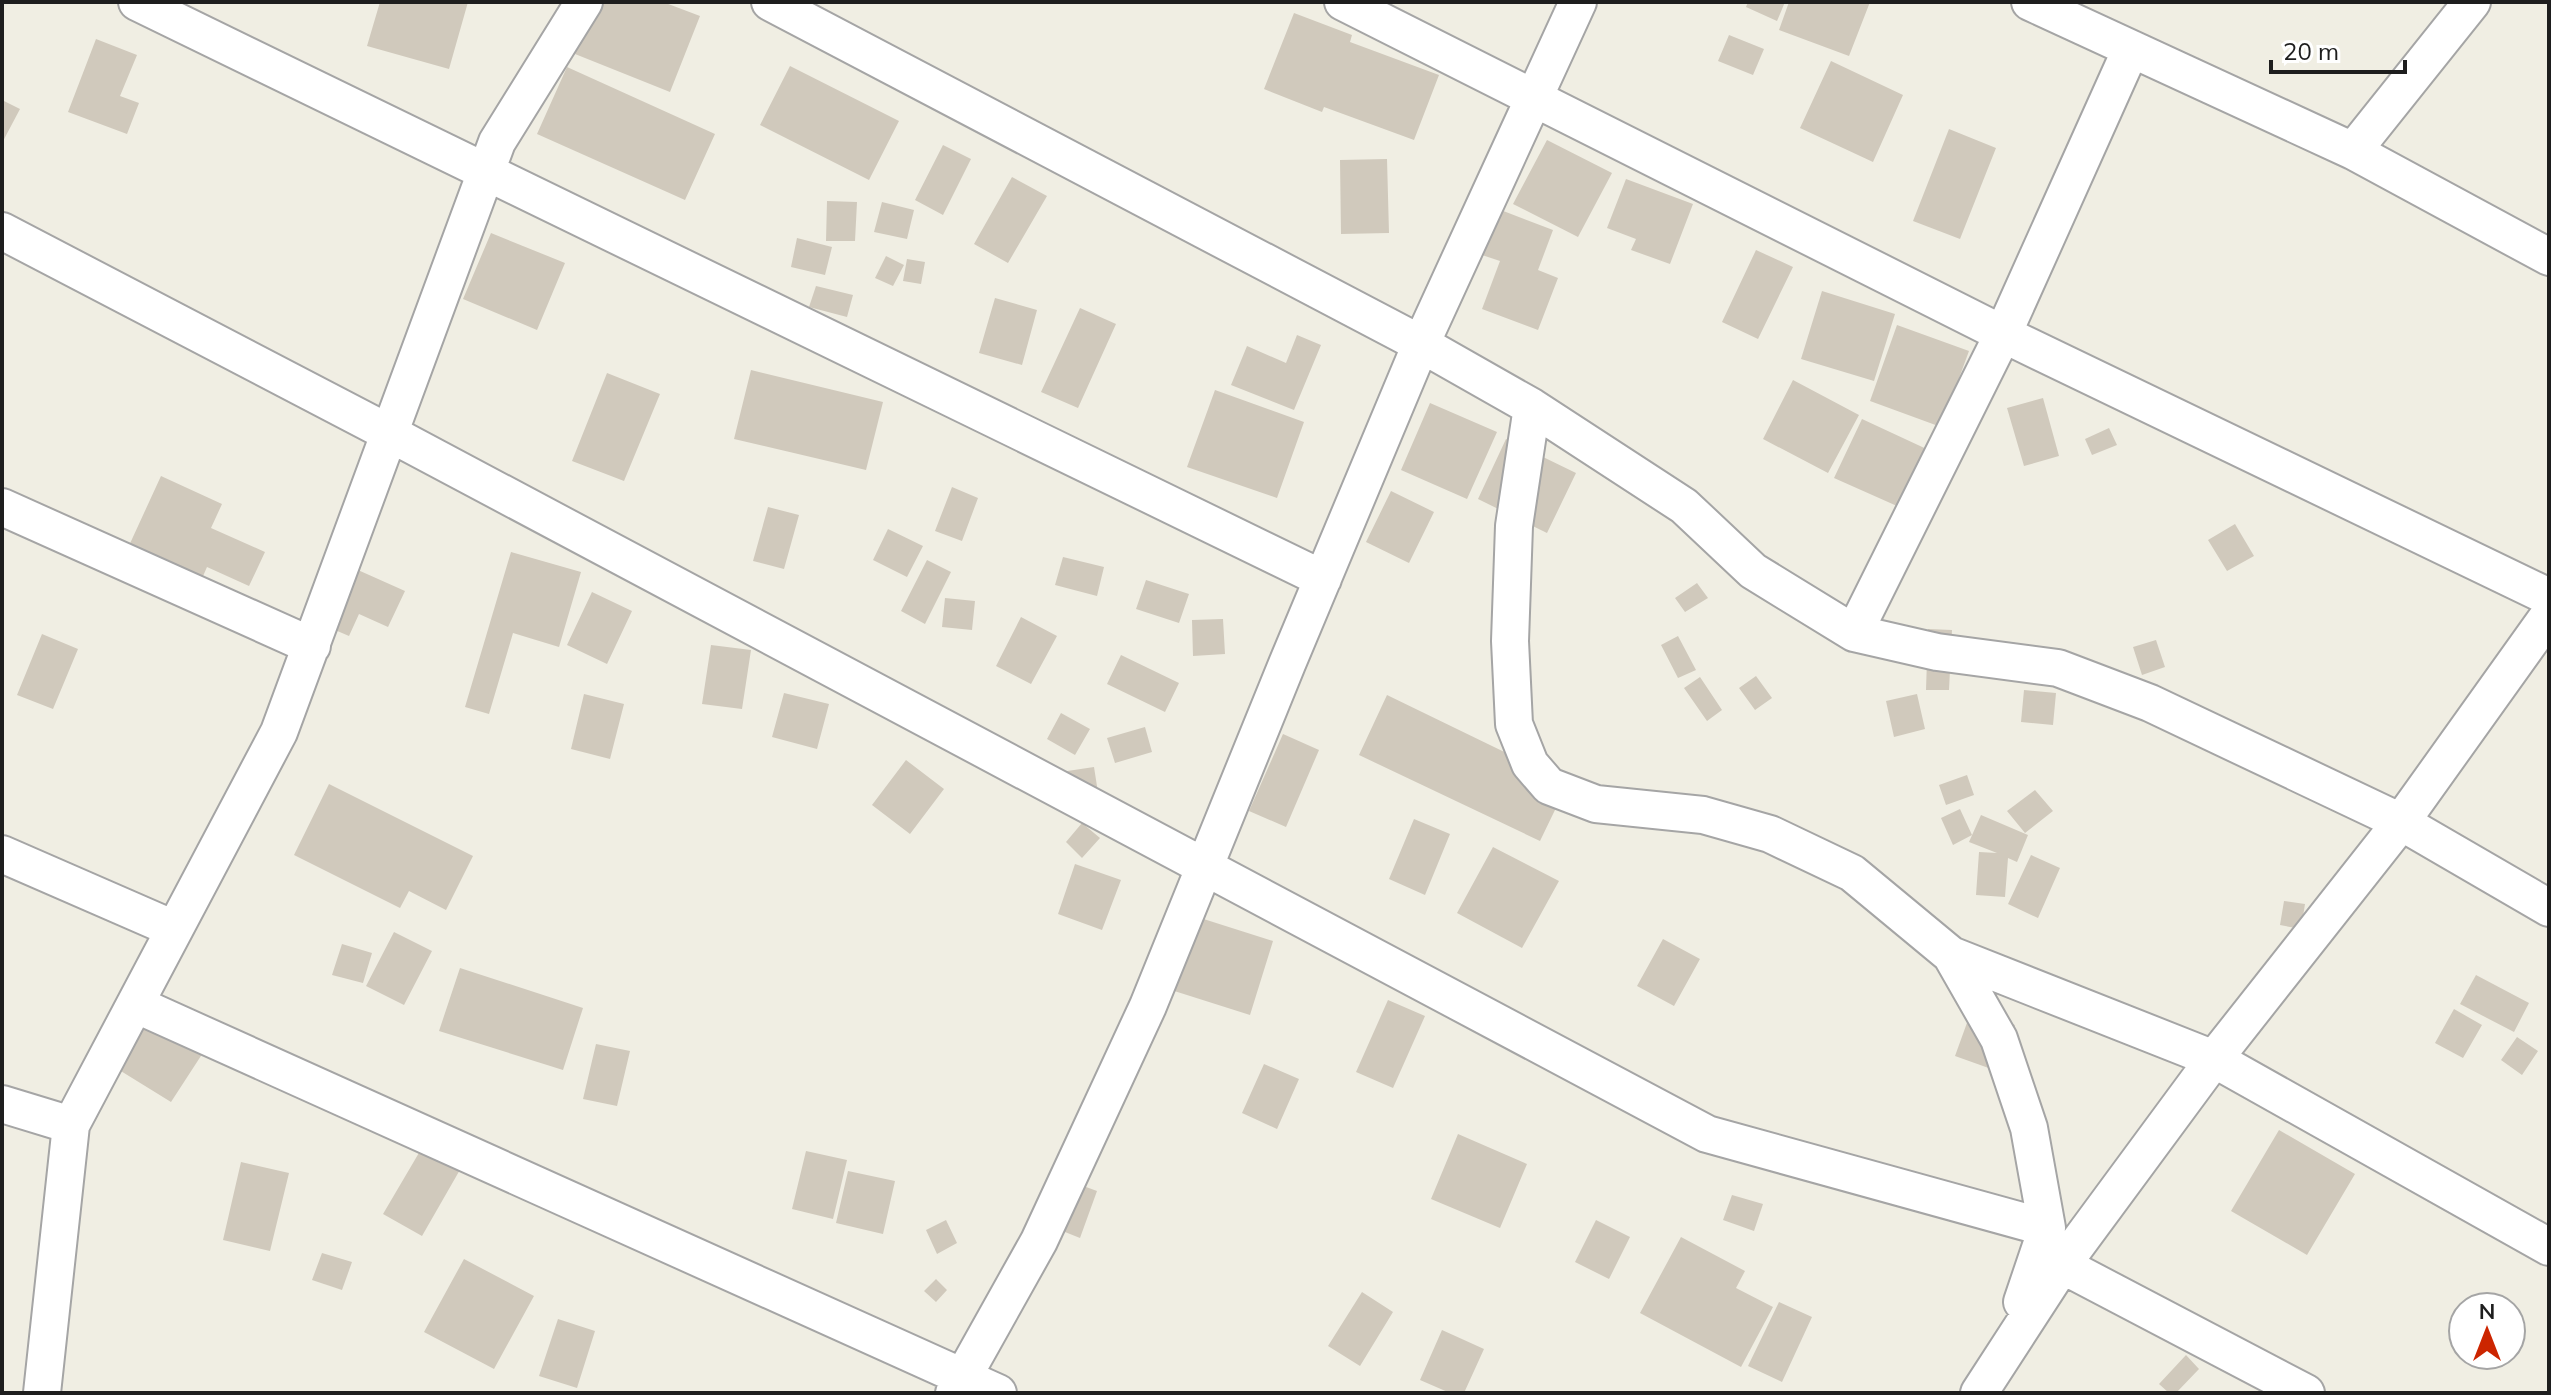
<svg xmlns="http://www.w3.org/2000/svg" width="2551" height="1395" viewBox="0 0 2551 1395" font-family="Mulish,sans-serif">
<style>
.building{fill:#d0c9bc}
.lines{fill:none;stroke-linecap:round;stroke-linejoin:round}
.minor-casing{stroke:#a5a5a5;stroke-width:40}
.minor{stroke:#fff;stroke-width:36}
</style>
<rect width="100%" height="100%" fill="#f0eee3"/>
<path class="building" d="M380 2H468L449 69 367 46Z
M596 2H663L700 16 670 92 575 54Z
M1748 2H1785L1777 21 1746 7Z
M1789 2H1870L1849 56 1779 30Z
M1294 13 1352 35 1350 42 1439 75 1414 140 1324 107 1322 112 1264 89Z
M1729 35 1764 49 1753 75 1718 61Z
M96 39 137 55 120 96 139 103 127 134 68 112Z
M1831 61 1903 95 1873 162 1800 128Z
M790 66 899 121 869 180 760 125Z
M567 67 715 134 685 200 537 134Z
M2 100 20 109 2 143Z
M1949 129 1996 148 1960 239 1913 221Z
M1547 140 1612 173 1578 237 1513 204Z
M943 145 971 159 943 215 915 200Z
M1387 159 1389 233 1341 234 1340 160Z
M1012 177 1047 196 1008 263 974 244Z
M1626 179 1693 204 1670 264 1631 250 1636 239 1607 228Z
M827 201 857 202 855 241H826Z
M882 202 914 210 907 239 874 232Z
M1493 207 1553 230 1538 270 1558 278 1538 330 1482 309 1500 261 1476 253Z
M491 233 565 263 537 330 463 299Z
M797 238 832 247 825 275 791 267Z
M1756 250 1793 267 1758 339 1722 322Z
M886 256 904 265 893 286 875 278Z
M907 259 925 262 921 284 903 281Z
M816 286 853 295 847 317 809 307Z
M1822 291 1895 314 1874 381 1801 359Z
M995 298 1037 310 1022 365 979 353Z
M1080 308 1116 324 1078 408 1041 392Z
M1897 325 1969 351 1941 427 1870 401Z
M1297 335 1321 345 1294 410 1231 385 1247 346 1286 363Z
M751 370 883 402 866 470 734 439Z
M607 373 660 394 624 481 572 461Z
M1793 380 1859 415 1828 473 1763 439Z
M1215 390 1304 422 1277 498 1187 467Z
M2043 398 2059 456 2024 466 2007 408Z
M1430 403 1497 432 1467 499 1401 470Z
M1862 419 1933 452 1906 510 1834 478Z
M2109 428 2117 445 2092 455 2085 439Z
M1506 439 1576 473 1547 533 1478 499Z
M161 476 222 504 211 528 265 552 249 586 207 567 200 583 127 550Z
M952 487 978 498 962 541 935 531Z
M1391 491 1434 512 1409 563 1366 542Z
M768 507 799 515 784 569 753 561Z
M2235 524 2254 556 2227 571 2208 540Z
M888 529 923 546 907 577 873 560Z
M511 552 581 572 559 647 513 633 489 714 465 707Z
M1063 557 1104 567 1097 596 1055 585Z
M927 560 951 572 925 624 901 611Z
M340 562 405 591 388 627 359 614 349 636 314 621Z
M1146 580 1189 594 1179 623 1136 609Z
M1697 583 1708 598 1685 612 1675 598Z
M592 592 632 611 607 664 567 645Z
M945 598 975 601 972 630 942 627Z
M1021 617 1057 636 1031 684 996 666Z
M1223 619 1225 654 1193 656 1192 620Z
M1928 629 1952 630 1949 690H1926Z
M42 634 78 649 53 709 17 695Z
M1678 636 1696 670 1678 678 1661 645Z
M2156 640 2165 667 2142 675 2133 647Z
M711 645 751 650 742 709 702 704Z
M1121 655 1179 683 1165 712 1107 684Z
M1756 676 1772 698 1755 710 1739 688Z
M1700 677 1722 710 1707 721 1684 688Z
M2024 690 2056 693 2053 725 2021 722Z
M784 693 829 704 817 749 772 737Z
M584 694 624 704 610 759 571 749Z
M1917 694 1925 729 1894 737 1886 701Z
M1387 695 1568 783 1540 841 1359 755Z
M1061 713 1090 729 1075 755 1047 739Z
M1145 727 1152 752 1115 763 1107 738Z
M1283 734 1319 750 1286 827 1249 811Z
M906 760 944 789 910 834 872 805Z
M1094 767 1099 799 1054 773Z
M1967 775 1974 795 1946 805 1939 785Z
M329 784 473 856 446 910 409 891 400 908 294 855Z
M2035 790 2053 811 2025 833 2007 811Z
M1960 809 1972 835 1953 845 1941 818Z
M1981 815 2028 835 2017 862 2008 858 2005 897 1976 895 1979 852 1997 853 1969 842Z
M1414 819 1450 834 1425 895 1389 879Z
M1082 823 1100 838 1082 858 1066 842Z
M1493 847 1559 881 1522 948 1457 913Z
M2031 855 2060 868 2038 918 2008 904Z
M1075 864 1121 880 1102 930 1058 914Z
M2284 901 2305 904 2301 929 2280 925Z
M1191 915 1273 941 1250 1015 1168 989Z
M394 932 432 951 404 1005 366 986Z
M1663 939 1700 959 1674 1006 1637 986Z
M342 944 372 953 363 983 332 975Z
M460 968 583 1008 563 1070 439 1031Z
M2476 975 2529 1003 2514 1032 2460 1004Z
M142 999 210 1042 171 1102 103 1060Z
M1388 1000 1425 1016 1393 1088 1356 1072Z
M1972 1009 2015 1025 1997 1071 1955 1056Z
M2454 1009 2482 1025 2463 1058 2435 1043Z
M2517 1037 2538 1051 2522 1075 2501 1060Z
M596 1044 630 1051 617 1106 583 1099Z
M1264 1064 1299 1079 1277 1129 1242 1113Z
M2279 1130 2355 1174 2307 1255 2231 1211Z
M1458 1134 1527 1164 1500 1228 1431 1199Z
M423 1146 461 1168 422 1236 383 1214Z
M806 1151 847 1160 833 1219 792 1209Z
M241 1162 289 1173 270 1251 223 1240Z
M848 1171 895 1181 883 1234 836 1223Z
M1067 1180 1097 1191 1080 1238 1050 1226Z
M1732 1195 1763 1204 1754 1231 1723 1220Z
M946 1220 957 1243 937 1254 926 1230Z
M1596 1220 1630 1237 1609 1279 1575 1262Z
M1681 1237 1745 1271 1736 1288 1773 1307 1741 1367 1640 1313Z
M322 1253 352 1262 342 1290 312 1280Z
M464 1259 534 1296 494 1369 424 1332Z
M936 1279 947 1290 936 1302 924 1291Z
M1362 1292 1393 1312 1360 1366 1328 1346Z
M1779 1302 1812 1317 1782 1382 1748 1366Z
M558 1319 595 1331 577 1388 539 1376Z
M1442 1330 1484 1349 1464 1393H1450L1420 1380Z
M2186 1355 2199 1369 2176 1393H2169L2159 1384Z"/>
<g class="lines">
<defs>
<path id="minor" d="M137 2 1323 579
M770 2 1421 344 1532 407 1514 526 1510 641 1514 724 1530 764 1549 786 1596 804 1703 815 1770 834 1852 873 1951 955 2214 1059 2549 1247
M1343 2 2003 334 2549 597
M2030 2 2353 151 2549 257
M2353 151 2472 2
M2 231 391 434 1707 1134 2047 1228
M1532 407 1684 506 1753 571 1854 633 1937 652 2058 668 2150 703 2401 822 2549 908
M2 507 312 646
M1854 633 2003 334 2131 49
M2 854 174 929
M1951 955 1999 1039 2029 1128 2047 1228 2022 1302
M135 1004 998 1393
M2 1104 71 1125
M2062 1265 2306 1393
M42 1393 71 1125 279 732 497 142 584 2
M954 1393 1039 1241 1148 1006 1287 664 1421 344 1578 2
M1979 1393 2062 1265 2214 1059 2401 822 2549 615"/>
</defs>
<use href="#minor" class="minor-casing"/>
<use href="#minor" class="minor"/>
</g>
<rect width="2551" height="1395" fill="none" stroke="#1e1e1e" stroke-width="8"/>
<g transform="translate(2487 1331)"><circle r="38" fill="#ffffff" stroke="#a5a5a5" stroke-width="2"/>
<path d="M0-6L14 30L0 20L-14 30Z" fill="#cc2500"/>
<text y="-12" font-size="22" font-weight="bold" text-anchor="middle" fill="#1e1e1e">N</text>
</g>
<path d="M2271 60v12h134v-12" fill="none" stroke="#1e1e1e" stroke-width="4"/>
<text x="2283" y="60" font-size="24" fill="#1e1e1e" stroke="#ffffff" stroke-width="6" paint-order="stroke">20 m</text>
</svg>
